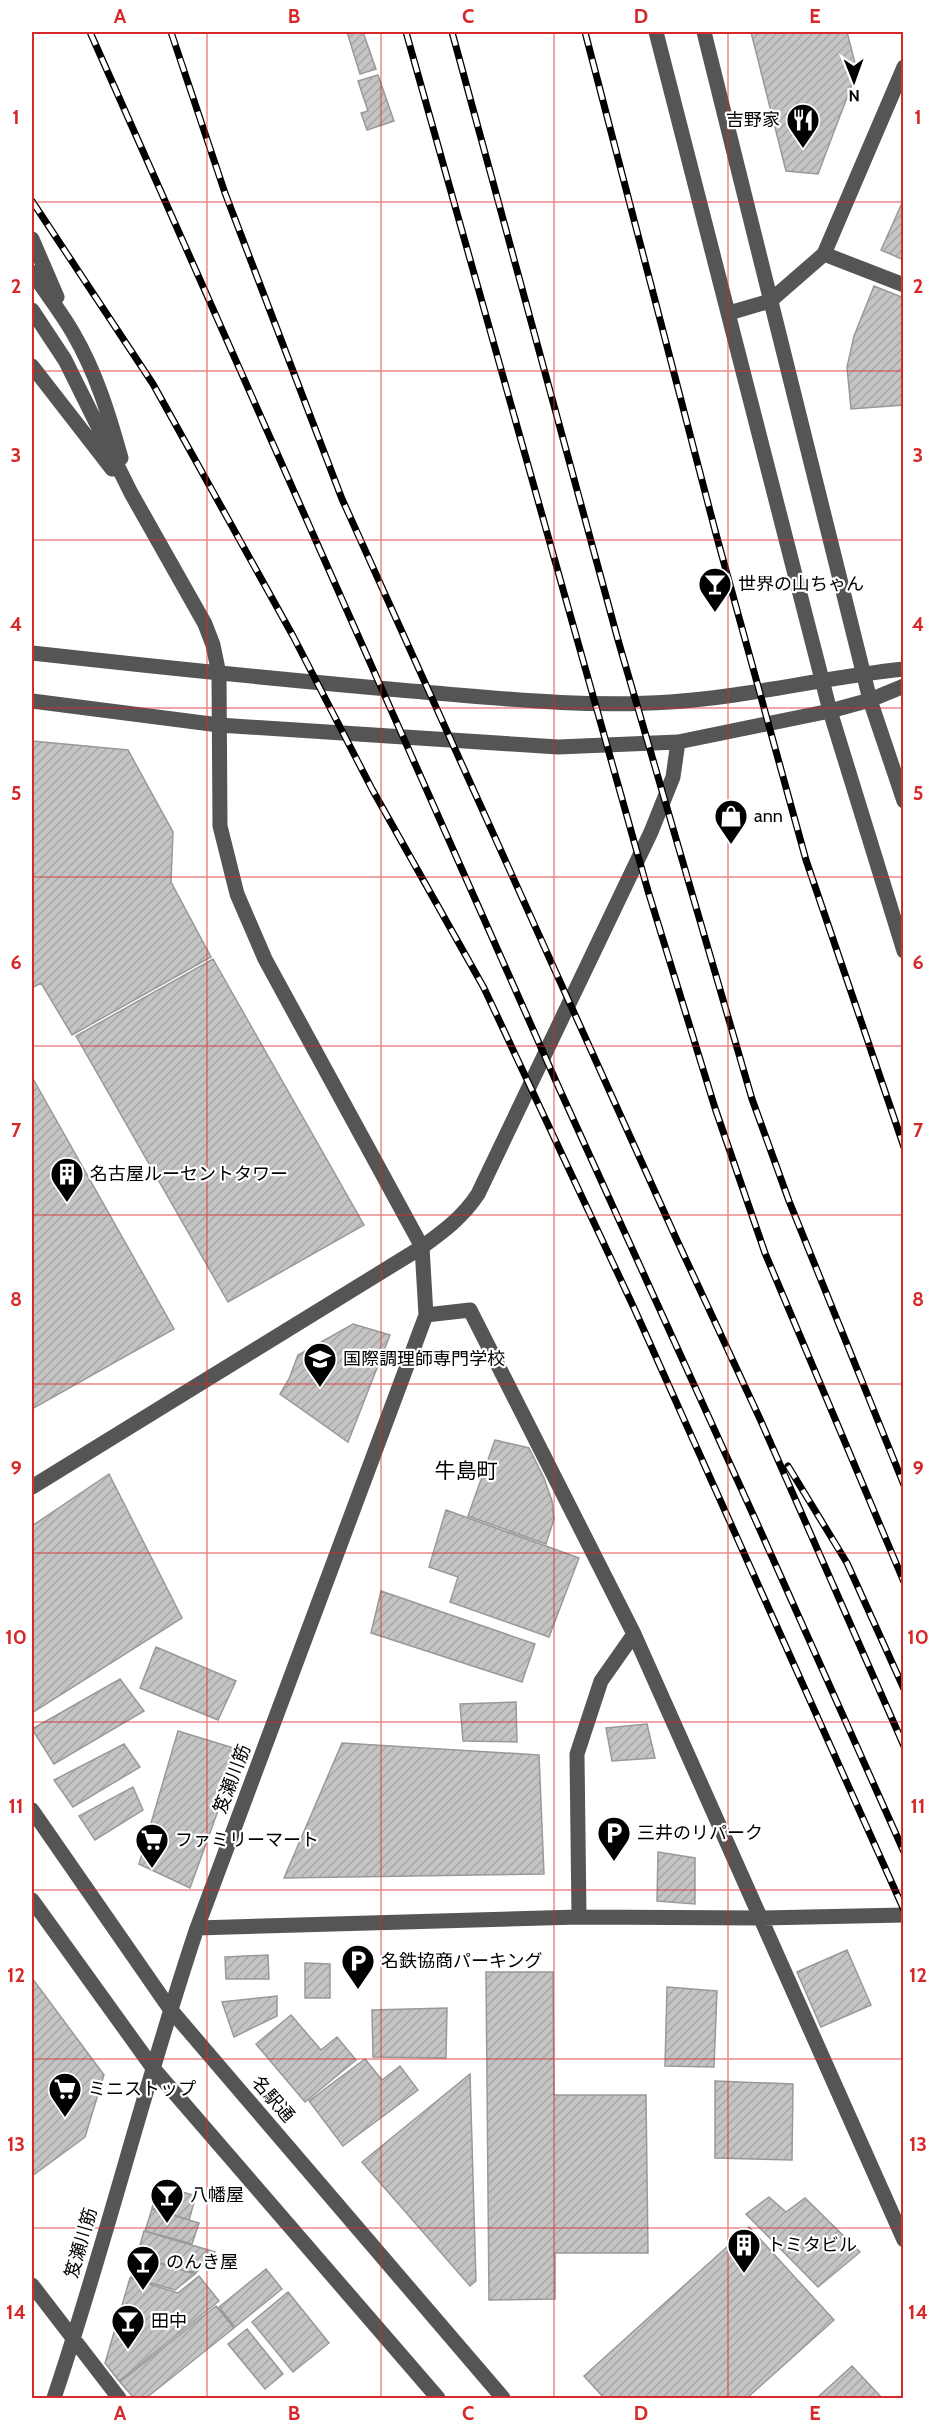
<svg xmlns="http://www.w3.org/2000/svg" width="935" height="2430" viewBox="0 0 935 2430" font-family="Cabin,'Noto Sans JP',sans-serif">
<style>
.building{fill:url(#building-hatch);stroke:#999;stroke-width:1.5}
.lines{fill:none;stroke-linecap:round;stroke-linejoin:round}
.minor{stroke:#555;stroke-width:15}
.rail-casing{stroke:#000;stroke-width:7}
.rail{stroke:#fff;stroke-width:4.5;stroke-dasharray:14;stroke-linecap:butt}
.grid{fill:none;stroke:#d62828;stroke-width:1.5;stroke-opacity:0.55}
.labels{text-anchor:middle;stroke-width:4.5;stroke-linejoin:round;paint-order:stroke}
.poi-label{font-size:18px;fill:#000;stroke:#fff;text-anchor:start}
.street-label{font-size:18px;fill:#000;stroke:#fff}
.quarter-label{font-size:21px;fill:#000;stroke:#fff}
.neatline{fill:none;stroke:#d62828;stroke-width:2}
.grid-label{font-size:20px;text-anchor:middle;font-weight:bold;fill:#d62828}
</style>
<defs>
<pattern id="building-hatch" width="6" height="6" patternUnits="userSpaceOnUse" patternTransform="scale(1.5)"><rect width="6" height="6" fill="#c4c4c4"/><path d="M-1 1l2-2M0 6l6-6M5 7l2-2" fill="none" stroke="#a7a7a7"/></pattern>
</defs>
<rect width="100%" height="100%" fill="#fff"/>
<path class="building" d="M347 32H363L376 69 360 74Z
M751 32H847L857 71 818 174 786 171Z
M378 75 394 121 367 130 361 113 368 111 358 81Z
M902 203H904V260L881 250Z
M874 286 904 298V405L851 409 847 367 854 336Z
M32 741 128 750 173 832 171 882 211 957 72 1035 41 983 32 988Z
M213 959 364 1225 228 1302 76 1036Z
M32 1077 174 1329 32 1409Z
M353 1324 390 1335 348 1442 280 1394 289 1379 298 1355Z
M495 1440 529 1448 544 1478 552 1501 554 1519 546 1544 468 1516Z
M109 1474 182 1618 32 1713V1526Z
M446 1510 579 1558 549 1637 450 1602 458 1577 429 1567Z
M381 1591 535 1644 522 1682 371 1633Z
M156 1647 236 1681 218 1720 140 1688Z
M120 1679 144 1711 54 1764 32 1729Z
M516 1702 517 1742 463 1741 460 1704Z
M647 1724 655 1758 612 1761 606 1728Z
M178 1731 240 1750 190 1888 139 1864Z
M342 1743 539 1755 544 1874 284 1878Z
M124 1744 140 1767 73 1807 54 1780Z
M133 1787 143 1810 95 1840 79 1816Z
M658 1852 695 1858V1904L657 1901Z
M847 1950 871 2005 821 2027 797 1972Z
M268 1955 269 1979H226L225 1957Z
M305 1963 330 1964V1998H305Z
M486 1972H553L554 2095H646L648 2253H555V2299L489 2300Z
M32 1978 104 2075 85 2137 32 2176Z
M667 1987 717 1991 714 2067 665 2066Z
M277 1996V2016L234 2037 222 2002Z
M447 2008 446 2058 373 2057 372 2010Z
M291 2015 321 2050 337 2037 356 2060 305 2102 256 2044Z
M365 2059 382 2080 400 2066 418 2090 343 2146 309 2101Z
M470 2074 476 2281 470 2286 362 2162Z
M715 2081 793 2084 792 2160 715 2158Z
M159 2185 196 2196 189 2220 152 2208Z
M769 2197 786 2212 805 2198 860 2252 818 2287 746 2214Z
M152 2209 199 2223 192 2244 145 2231Z
M749 2227 834 2320 747 2398H604L584 2376Z
M144 2231 215 2252 196 2273 137 2256Z
M137 2257 195 2274 175 2290 131 2277Z
M266 2269 282 2289 235 2327 219 2307Z
M199 2276 219 2301 119 2381 105 2363 130 2278 178 2293Z
M288 2292 329 2343 293 2372 252 2322Z
M216 2306 234 2328 146 2398H134L120 2382Z
M247 2329 283 2374 265 2389 228 2344Z
M852 2366 882 2398H817Z"/>
<g class="lines">
<path class="minor" d="M656 32 830 711 904 951
M704 32 870 700 904 801
M32 239 57 297
M824 254 904 285
M32 272C45 292 61 312 73 333 96 372 109 415 121 458
M32 310 65 360 131 493 205 624 213 645 219 674 220 826 237 894 265 959 422 1247 426 1315 197 1928C145 2083 106 2243 54 2398
M729 313 770 301 824 254 904 67
M32 366 112 469
M32 653C158 667 284 680 411 691 497 698 584 708 670 702 748 697 825 677 904 669
M32 701 219 725 558 747 678 742 830 711 870 700 904 686
M426 1315 470 1310 634 1634 904 2240
M32 1487 422 1247C444 1231 463 1217 478 1194L651 832 673 777 678 742
M32 1810 170 2009 503 2398
M32 1900 153 2068 438 2398
M579 1917 577 1754 601 1681 634 1634
M197 1928 579 1917 761 1918 904 1915
M32 2285 119 2398"/>
<defs>
<path id="rail" d="M90 32 559 1088 756 1521 904 1852
M171 32 225 193 342 499 675 1236 760 1419 904 1746
M406 32 648 891 715 1108 765 1253 904 1582
M452 32 618 640 752 1099 789 1201 904 1485
M585 32 716 534 806 860 904 1147
M32 201 153 384 293 636 372 789 484 988 634 1308 904 1910
M788 1466 847 1563 904 1689"/>
</defs>
<use href="#rail" class="rail-casing"/>
<use href="#rail" class="rail"/>
</g>
<path class="grid" d="M207 32V2398M381 32V2398M554 32V2398M728 32V2398M32 202H904M32 371H904M32 540H904M32 708H904M32 877H904M32 1046H904M32 1215H904M32 1384H904M32 1553H904M32 1722H904M32 1890H904M32 2059H904M32 2228H904"/>
<defs>
<symbol id="restaurant-pin" viewBox="-11 -11 22 30"><path d="M0 17L-7.5 6A9.5 9.5 0 1 1 7.5 6Z" fill="#000" stroke="#fff"/><path d="M-5-6h1v4h1v-4h1v4h1v-4h1v5L-1.5 .5V6h-2V.5L-5-1ZM5-6V6H3V1.5H1.5Q1.5-4 5-6Z" fill="#fff"/></symbol>
<symbol id="bar-pin" viewBox="-11 -11 22 30"><path d="M0 17L-7.5 6A9.5 9.5 0 1 1 7.5 6Z" fill="#000" stroke="#fff"/><path d="M-6-5H6L.8 .8V4.5H3.5V6h-7V4.5H-.8V.8Z" fill="#fff"/></symbol>
<symbol id="shop-pin" viewBox="-11 -11 22 30"><path d="M0 17L-7.5 6A9.5 9.5 0 1 1 7.5 6Z" fill="#000" stroke="#fff"/><path d="M-5-2.5h2.3a2.7 3.5 0 0 1 5.4 0H5L5.5 6h-11ZM-1.5-2.5h3a1.5 2.3 0 0 0-3 0Z" fill="#fff"/></symbol>
<symbol id="building-pin" viewBox="-11 -11 22 30"><path d="M0 17L-7.5 6A9.5 9.5 0 1 1 7.5 6Z" fill="#000" stroke="#fff"/><path d="M-4-6H4V6H1V3H-1V6H-4ZM-2.5-4.3h1.7v1.8h-1.7ZM.8-4.3h1.7v1.8H.8ZM-2.5-1h1.7V.8h-1.7ZM.8-1h1.7V.8H.8Z" fill="#fff"/></symbol>
<symbol id="university-pin" viewBox="-11 -11 22 30"><path d="M0 17L-7.5 6A9.5 9.5 0 1 1 7.5 6Z" fill="#000" stroke="#fff"/><path d="M0-5L7-2L0 1L-7-2ZM-4 1L0 2.5L4 1V4Q0 6-4 4Z" fill="#fff"/></symbol>
<symbol id="parking-pin" viewBox="-11 -11 22 30"><path d="M0 17L-7.5 6A9.5 9.5 0 1 1 7.5 6Z" fill="#000" stroke="#fff"/><path d="M-3.5-5.5H1a3.5 3.5 0 0 1 0 7H-1V5.5H-3.5ZM-1-3.4V-.6H.8a1.4 1.4 0 0 0 0-2.8Z" fill="#fff"/></symbol>
<symbol id="supermarket-pin" viewBox="-11 -11 22 30"><path d="M0 17L-7.5 6A9.5 9.5 0 1 1 7.5 6Z" fill="#000" stroke="#fff"/><path d="M-6-5.5h2.5l.6 2H6L4.5 2H-2.5L-4.4-4H-6ZM-1.5 3.2a1.3 1.3 0 1 0 .1 0ZM3 3.2a1.3 1.3 0 1 0 .1 0Z" fill="#fff"/></symbol>
</defs>
<g fill-rule="evenodd">
<use href="#restaurant-pin" x="784" y="101" width="38" height="52"/>
<use href="#bar-pin" x="696" y="565" width="38" height="52"/>
<use href="#shop-pin" x="712" y="797" width="38" height="52"/>
<use href="#building-pin" x="48" y="1155" width="38" height="52"/>
<use href="#university-pin" x="301" y="1340" width="38" height="52"/>
<use href="#parking-pin" x="595" y="1814" width="38" height="52"/>
<use href="#supermarket-pin" x="133" y="1821" width="38" height="52"/>
<use href="#parking-pin" x="339" y="1942" width="38" height="52"/>
<use href="#supermarket-pin" x="46" y="2070" width="38" height="52"/>
<use href="#bar-pin" x="148" y="2176" width="38" height="52"/>
<use href="#building-pin" x="725" y="2226" width="38" height="52"/>
<use href="#bar-pin" x="124" y="2243" width="38" height="52"/>
<use href="#bar-pin" x="109" y="2302" width="38" height="52"/>
</g>
<g class="labels">
<g class="poi-label">
<text x="780" y="126" text-anchor="end">吉野家</text>
<text x="738" y="590">世界の山ちゃん</text>
<text x="754" y="822">ann</text>
<text x="90" y="1180">名古屋ルーセントタワー</text>
<text x="343" y="1365">国際調理師専門学校</text>
<text x="637" y="1839">三井のリパーク</text>
<text x="175" y="1846">ファミリーマート</text>
<text x="381" y="1967">名鉄協商パーキング</text>
<text x="88" y="2095">ミニストップ</text>
<text x="190" y="2201">八幡屋</text>
<text x="767" y="2251">トミタビル</text>
<text x="166" y="2268">のんき屋</text>
<text x="151" y="2327">田中</text>
</g>
<g class="street-label">
<text transform="translate(232 1779) rotate(-69)" y="6">笈瀬川筋</text>
<text transform="translate(273 2099) rotate(49)" y="6">名駅通</text>
<text transform="translate(81 2243) rotate(-74)" y="6">笈瀬川筋</text>
</g>
<g class="quarter-label">
<text x="466" y="1478">牛島町</text>
</g>
</g>
<rect width="935" height="2430" fill="none" stroke="#ffffff" stroke-width="66"/>
<g transform="translate(854 81) rotate(179)" stroke="#ffffff" stroke-width="4.5" paint-order="stroke">
<path d="M0-4.5L10 22L0 15L-10 22Z" fill="#000000"/>
<text y="-9" font-size="16" font-weight="bold" text-anchor="middle" fill="#000000">N</text>
</g>
<rect x="33" y="33" width="869" height="2364" class="neatline"/>
<g class="grid-label">
<text x="120" y="23">A</text>
<text x="294" y="23">B</text>
<text x="468" y="23">C</text>
<text x="641" y="23">D</text>
<text x="815" y="23">E</text>
<text x="16" y="124">1</text>
<text x="918" y="124">1</text>
<text x="16" y="293">2</text>
<text x="918" y="293">2</text>
<text x="16" y="462">3</text>
<text x="918" y="462">3</text>
<text x="16" y="631">4</text>
<text x="918" y="631">4</text>
<text x="16" y="800">5</text>
<text x="918" y="800">5</text>
<text x="16" y="969">6</text>
<text x="918" y="969">6</text>
<text x="16" y="1137">7</text>
<text x="918" y="1137">7</text>
<text x="16" y="1306">8</text>
<text x="918" y="1306">8</text>
<text x="16" y="1475">9</text>
<text x="918" y="1475">9</text>
<text x="16" y="1644">10</text>
<text x="918" y="1644">10</text>
<text x="16" y="1813">11</text>
<text x="918" y="1813">11</text>
<text x="16" y="1982">12</text>
<text x="918" y="1982">12</text>
<text x="16" y="2151">13</text>
<text x="918" y="2151">13</text>
<text x="16" y="2319">14</text>
<text x="918" y="2319">14</text>
<text x="120" y="2420">A</text>
<text x="294" y="2420">B</text>
<text x="468" y="2420">C</text>
<text x="641" y="2420">D</text>
<text x="815" y="2420">E</text>
</g>
</svg>
